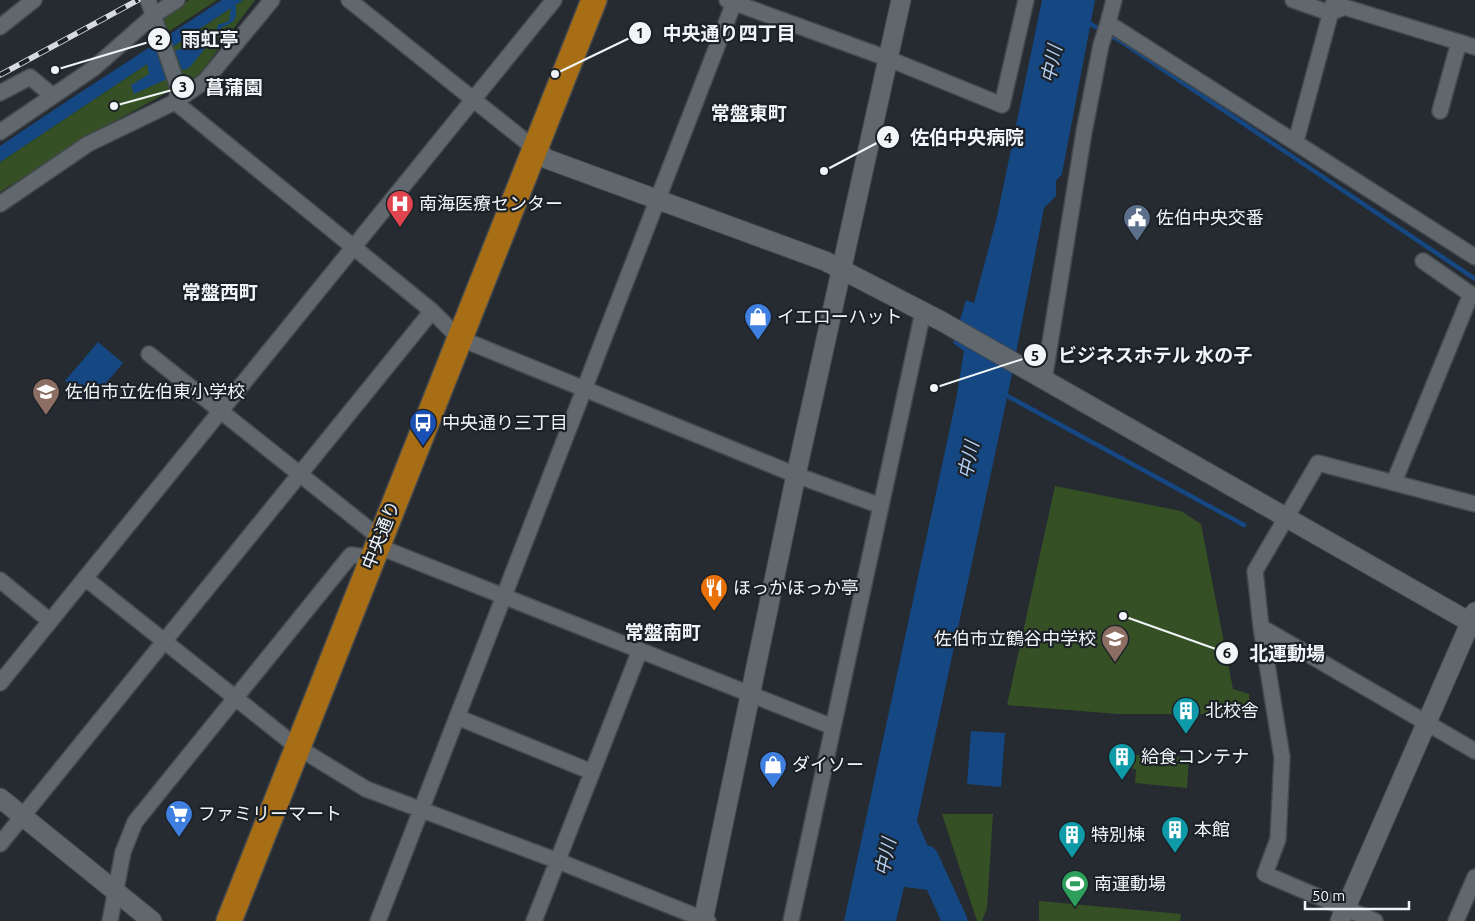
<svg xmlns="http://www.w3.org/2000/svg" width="1475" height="921" viewBox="0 0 1475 921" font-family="Ubuntu,'Noto Sans JP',sans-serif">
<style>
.green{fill:#355025}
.water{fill:#154783}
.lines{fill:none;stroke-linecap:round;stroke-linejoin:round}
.stream{stroke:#154783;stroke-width:4.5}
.river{stroke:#154783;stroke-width:25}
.minor-casing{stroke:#44494e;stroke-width:18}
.tertiary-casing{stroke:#44494e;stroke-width:21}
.trunk-casing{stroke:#44494e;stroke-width:28}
.minor{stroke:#61686d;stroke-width:15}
.tertiary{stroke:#61686d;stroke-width:19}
.trunk{stroke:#a86e16;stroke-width:25}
.rail-casing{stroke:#d7dbdf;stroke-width:5.5}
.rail{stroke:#1b2126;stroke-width:4;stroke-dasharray:11;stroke-linecap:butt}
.labels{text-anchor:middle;stroke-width:4.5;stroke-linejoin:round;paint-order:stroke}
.poi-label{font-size:18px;fill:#f1f5f8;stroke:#1b2126;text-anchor:start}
.street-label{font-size:18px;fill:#f1f5f8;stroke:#1b2126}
.water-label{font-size:19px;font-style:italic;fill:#b2cdf0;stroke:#1b2126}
.neighbourhood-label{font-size:19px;font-weight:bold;fill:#f1f5f8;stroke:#1b2126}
.leader{fill:none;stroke:#f1f5f8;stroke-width:2}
.callout-dot{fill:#f1f5f8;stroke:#1b2126;stroke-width:2}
.mark-label{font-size:15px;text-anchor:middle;font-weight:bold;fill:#111}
.callout-label{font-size:19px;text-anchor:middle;font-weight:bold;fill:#f1f5f8;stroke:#1b2126;stroke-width:4.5;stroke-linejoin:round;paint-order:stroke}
</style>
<rect width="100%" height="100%" fill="#252b30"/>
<path class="green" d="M189 0H217L168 32 163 16Z
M243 0H255L199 75 88 136 0 192V162Z
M1055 486 1181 511 1201 524 1233 689 1249 694 1251 714H1118L1007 705Z
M1125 754 1189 758 1187 788 1135 783 1136 769 1117 767Z
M942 814H993L987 908 982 921H977Z
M1039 901 1181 914 1180 921H1039Z"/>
<path class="water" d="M222 0H243L234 6H236C237 20 235 22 222 27L216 39 210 43 208 38 216 33 218 25 229 21 231 8 157 57 161 56 169 78 134 94 131 85 149 74 147 64 0 162V146C73 96 148 49 222 0Z
M1042 0H1095L1062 174 1056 181V196L1044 208 1011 379 917 821 945 886 937 891 904 887 896 921H844L956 400 964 351 953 343 966 300 974 303 997 217Z
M190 39 204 41 207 46 189 68 182 70 175 51 185 47V42Z
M98 342 123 363 90 402 65 381Z
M971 731 1005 733 1001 787 967 784Z"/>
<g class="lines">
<path class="stream" d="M1087 22 1122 42 1475 279
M1002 393 1244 525"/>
<path class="river" d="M926 858 955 921"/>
<defs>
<path id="minor" d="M148 0 179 90 175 102
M349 0 534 148
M727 0 889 59 1002 105 1026 0
M1114 0 1108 23 1475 257
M1293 0 1330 13 1344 7 1475 47
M0 27 34 0
M0 93 30 77 53 96
M175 102 432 311 459 338 796 475 881 506
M1440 111 1459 42
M0 132 94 68 154 15 177 0
M1296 141 1333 4
M0 204 88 144 175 102 205 81 272 0
M1423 261 1475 297
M149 354 380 538
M1044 380 1084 132 1101 45 1108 23
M1394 482 1471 294
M377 546 833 727
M85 578 297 747 366 789 558 861 708 921
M0 580 50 621
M1261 627 1475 751
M0 683 554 0
M457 717 592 772
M0 844 432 311
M110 921 123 852 135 822 351 555 372 558
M378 921 735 0
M534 921 640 650
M791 921 923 312
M1375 921 1265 874 1278 839 1282 757 1261 627 1255 571 1318 463 1475 504
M1456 921 1475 877"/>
<path id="tertiary" d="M534 148 547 159 825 261 943 322 1475 625
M0 798 152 921
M703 921 796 475 901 0
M1340 921 1475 612"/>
<path id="trunk" d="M229 921 594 0"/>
</defs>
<use href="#minor" class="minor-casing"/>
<use href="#tertiary" class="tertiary-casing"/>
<use href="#trunk" class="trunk-casing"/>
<use href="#minor" class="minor"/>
<use href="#tertiary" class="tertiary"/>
<use href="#trunk" class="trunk"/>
<defs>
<path id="rail" d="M0 75 138 0"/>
</defs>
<use href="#rail" class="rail-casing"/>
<use href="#rail" class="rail"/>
</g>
<defs>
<symbol id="hospital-pin" viewBox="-11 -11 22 30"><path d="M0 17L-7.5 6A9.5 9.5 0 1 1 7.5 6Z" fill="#e0444e" stroke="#1b2126"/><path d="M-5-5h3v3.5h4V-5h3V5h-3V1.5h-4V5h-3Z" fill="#fff"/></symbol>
<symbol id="civic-pin" viewBox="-11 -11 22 30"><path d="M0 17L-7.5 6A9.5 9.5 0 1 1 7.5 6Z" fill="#5c6f8a" stroke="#1b2126"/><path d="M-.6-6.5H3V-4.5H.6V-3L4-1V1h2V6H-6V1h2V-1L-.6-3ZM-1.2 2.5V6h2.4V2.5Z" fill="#fff"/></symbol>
<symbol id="shop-pin" viewBox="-11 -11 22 30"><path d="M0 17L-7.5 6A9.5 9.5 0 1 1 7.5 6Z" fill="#3f7fe0" stroke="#1b2126"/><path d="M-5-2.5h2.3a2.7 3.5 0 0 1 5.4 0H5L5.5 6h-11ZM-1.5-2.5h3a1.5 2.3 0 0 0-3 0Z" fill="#fff"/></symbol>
<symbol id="school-pin" viewBox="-11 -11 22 30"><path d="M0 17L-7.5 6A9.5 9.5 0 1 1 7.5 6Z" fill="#8d6e63" stroke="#1b2126"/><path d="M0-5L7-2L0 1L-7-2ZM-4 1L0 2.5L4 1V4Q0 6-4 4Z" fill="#fff"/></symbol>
<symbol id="bus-pin" viewBox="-11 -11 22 30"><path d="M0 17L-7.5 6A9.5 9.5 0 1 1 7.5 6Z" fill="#1a4fb4" stroke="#1b2126"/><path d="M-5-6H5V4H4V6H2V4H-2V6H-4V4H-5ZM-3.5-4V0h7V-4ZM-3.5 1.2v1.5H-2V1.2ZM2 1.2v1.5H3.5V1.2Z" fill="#fff"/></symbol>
<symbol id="restaurant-pin" viewBox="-11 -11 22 30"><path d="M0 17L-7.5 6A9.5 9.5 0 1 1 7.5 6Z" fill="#e8710a" stroke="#1b2126"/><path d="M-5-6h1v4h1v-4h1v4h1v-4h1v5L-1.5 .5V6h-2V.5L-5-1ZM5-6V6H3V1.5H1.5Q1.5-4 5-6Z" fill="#fff"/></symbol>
<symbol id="building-pin" viewBox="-11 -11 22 30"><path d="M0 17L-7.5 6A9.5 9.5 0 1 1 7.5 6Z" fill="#0f9aa8" stroke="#1b2126"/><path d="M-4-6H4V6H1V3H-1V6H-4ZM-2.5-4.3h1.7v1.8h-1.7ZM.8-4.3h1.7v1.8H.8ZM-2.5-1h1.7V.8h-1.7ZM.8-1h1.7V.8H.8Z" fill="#fff"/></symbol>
<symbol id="supermarket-pin" viewBox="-11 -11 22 30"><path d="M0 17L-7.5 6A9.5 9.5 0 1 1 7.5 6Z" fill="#3f7fe0" stroke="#1b2126"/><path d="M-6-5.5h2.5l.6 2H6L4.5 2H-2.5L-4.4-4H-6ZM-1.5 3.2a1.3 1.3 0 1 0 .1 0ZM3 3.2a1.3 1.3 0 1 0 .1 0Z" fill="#fff"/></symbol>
<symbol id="stadium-pin" viewBox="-11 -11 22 30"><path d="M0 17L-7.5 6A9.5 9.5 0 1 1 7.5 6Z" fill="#2e9e5b" stroke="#1b2126"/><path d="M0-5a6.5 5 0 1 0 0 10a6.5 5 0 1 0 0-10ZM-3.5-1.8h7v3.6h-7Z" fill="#fff"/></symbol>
</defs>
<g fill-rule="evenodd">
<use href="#hospital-pin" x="384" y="188" width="32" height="43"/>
<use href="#civic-pin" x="1121" y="202" width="32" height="43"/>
<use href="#shop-pin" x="742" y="301" width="32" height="43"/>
<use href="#school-pin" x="30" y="376" width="32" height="43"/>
<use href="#bus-pin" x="407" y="407" width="32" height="43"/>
<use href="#restaurant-pin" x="698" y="572" width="32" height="43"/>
<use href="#school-pin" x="1099" y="623" width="32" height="43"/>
<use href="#building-pin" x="1170" y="695" width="32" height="43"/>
<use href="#building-pin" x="1106" y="741" width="32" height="43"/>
<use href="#shop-pin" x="757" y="749" width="32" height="43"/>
<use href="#supermarket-pin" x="163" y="798" width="32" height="43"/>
<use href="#building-pin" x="1159" y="814" width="32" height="43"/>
<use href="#building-pin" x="1056" y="819" width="32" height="43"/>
<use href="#stadium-pin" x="1059" y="868" width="32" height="43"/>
</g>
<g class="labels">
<g class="poi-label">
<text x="419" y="210">南海医療センター</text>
<text x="1156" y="224">佐伯中央交番</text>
<text x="777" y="323">イエローハット</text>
<text x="65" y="398">佐伯市立佐伯東小学校</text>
<text x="442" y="429">中央通り三丁目</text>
<text x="733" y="594">ほっかほっか亭</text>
<text x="1096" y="645" text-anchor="end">佐伯市立鶴谷中学校</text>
<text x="1205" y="717">北校舎</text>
<text x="1141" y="763">給食コンテナ</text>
<text x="792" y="771">ダイソー</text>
<text x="198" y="820">ファミリーマート</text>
<text x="1194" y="836">本館</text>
<text x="1091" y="841">特別棟</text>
<text x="1094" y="890">南運動場</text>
</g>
<g class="street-label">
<text transform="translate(381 535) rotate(-68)" y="6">中央通り</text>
</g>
<g class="water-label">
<text transform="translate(1051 64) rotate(-78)" y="7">中川</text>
<text transform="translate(968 460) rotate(-78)" y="7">中川</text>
<text transform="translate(885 857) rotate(-78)" y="7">中川</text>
</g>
<g class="neighbourhood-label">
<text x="749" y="120">常盤東町</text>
<text x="220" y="299">常盤西町</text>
<text x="663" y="639">常盤南町</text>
</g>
</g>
<path class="leader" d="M555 74L640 33M55 70L159 39M114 106L183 87M824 171L888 137M934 388L1035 355M1123 616L1227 653"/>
<g class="callout-dot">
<circle cx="555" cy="74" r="5"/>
<circle cx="55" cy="70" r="5"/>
<circle cx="114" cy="106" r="5"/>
<circle cx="824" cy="171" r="5"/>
<circle cx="934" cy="388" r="5"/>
<circle cx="1123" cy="616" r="5"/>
<circle cx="640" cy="33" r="12"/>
<circle cx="159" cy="39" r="12"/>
<circle cx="183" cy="87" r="12"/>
<circle cx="888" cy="137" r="12"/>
<circle cx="1035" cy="355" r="12"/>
<circle cx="1227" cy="653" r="12"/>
</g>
<g class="mark-label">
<text x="640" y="38">1</text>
<text x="159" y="45">2</text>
<text x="183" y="92">3</text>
<text x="888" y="143">4</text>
<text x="1035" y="361">5</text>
<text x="1227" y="658">6</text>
</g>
<g class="callout-label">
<text x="729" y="40">中央通り四丁目</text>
<text x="210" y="46">雨虹亭</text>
<text x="234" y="94">菖蒲園</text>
<text x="967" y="144">佐伯中央病院</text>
<text x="1155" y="362">ビジネスホテル 水の子</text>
<text x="1287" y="660">北運動場</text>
</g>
<path d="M1305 901v8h104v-8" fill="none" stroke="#f1f5f8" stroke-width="2.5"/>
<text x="1312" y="901" font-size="15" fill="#f1f5f8" stroke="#1b2126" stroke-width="4" paint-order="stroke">50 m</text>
</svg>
